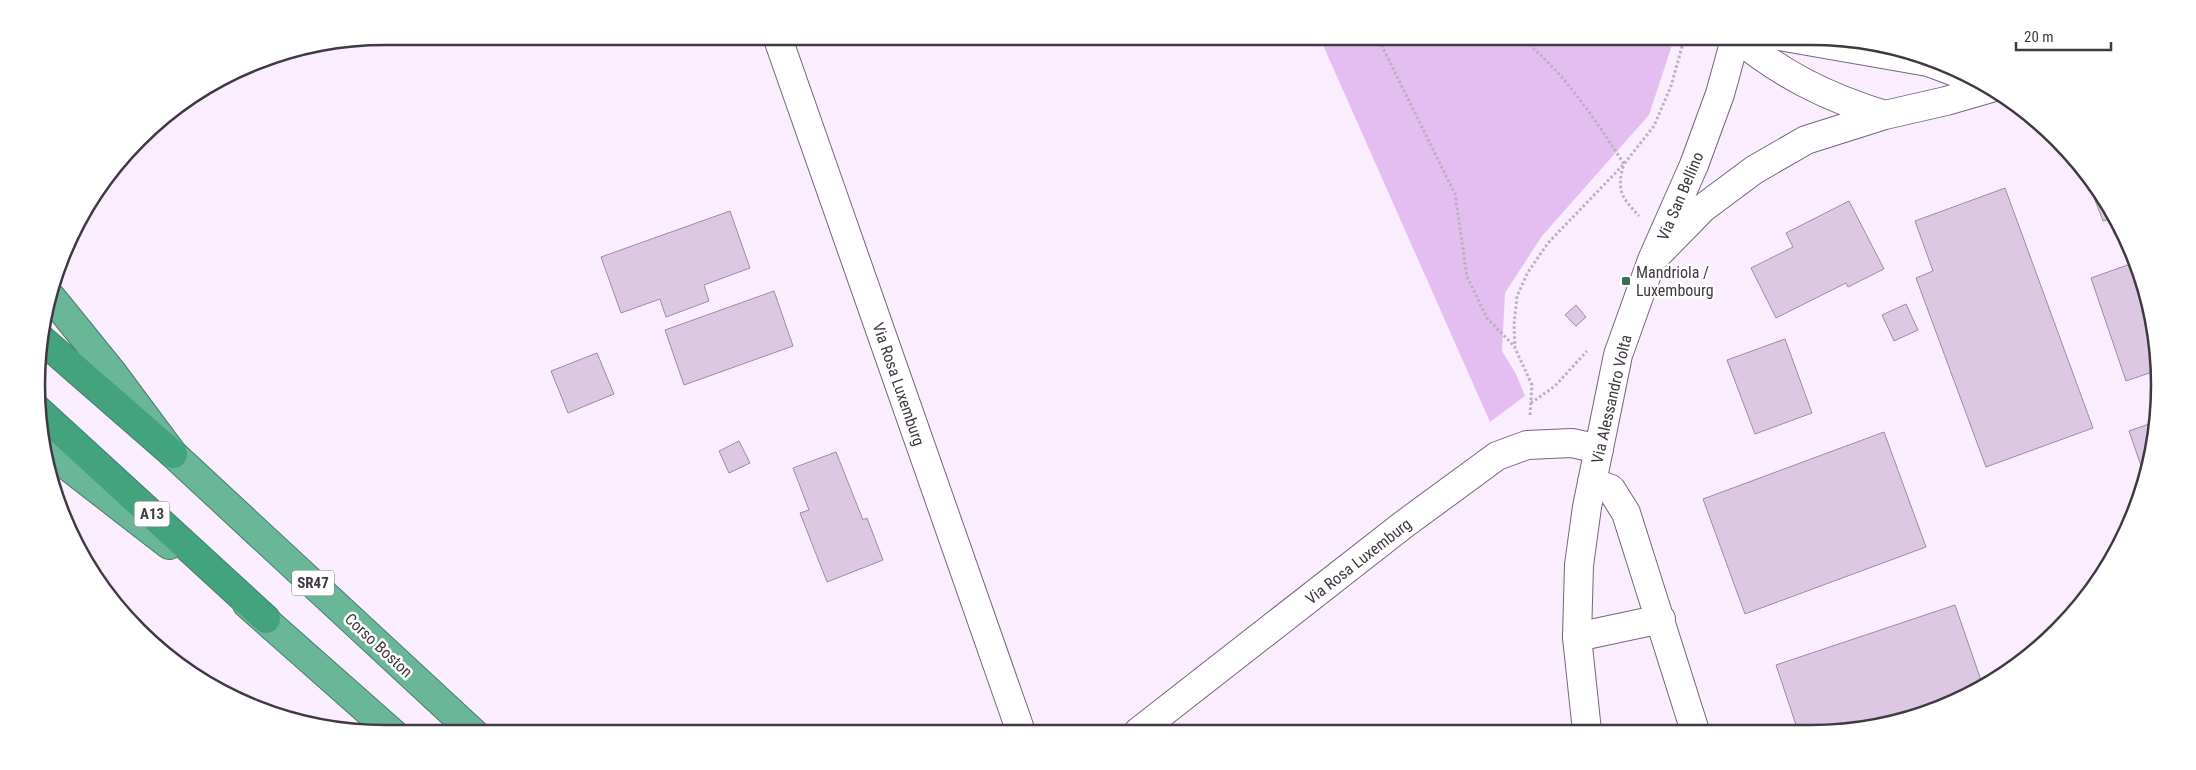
<svg xmlns="http://www.w3.org/2000/svg" width="2196" height="770" viewBox="0 0 2196 770" font-family="'Roboto Condensed',sans-serif">
<style>
.green{fill:#e4bef1}
.building{fill:#dcc8e2;stroke:#9c89a2}
.lines{fill:none;stroke-linecap:round;stroke-linejoin:round}
.minor-casing{stroke:#75647b;stroke-width:30}
.tertiary-casing{stroke:#75647b;stroke-width:30}
.trunk-casing{stroke:#437e6a;stroke-width:30}
.motorway-casing{stroke:#437e6a;stroke-width:30}
.path{stroke:#bbb0be;stroke-width:3;stroke-dasharray:2.5 2.5;stroke-linecap:butt}
.minor{stroke:#fff;stroke-width:28}
.tertiary{stroke:#fff;stroke-width:28}
.trunk{stroke:#6ab698;stroke-width:28}
.motorway{stroke:#44a37f;stroke-width:28}
.poi-dot{fill:#377059;stroke:#fff;stroke-width:2}
.labels{text-anchor:middle;stroke-width:5;stroke-linejoin:round;paint-order:stroke}
.shield{fill:#fff;stroke:#79747b;stroke-width:1}
.shield-label{font-size:15px;font-weight:bold;fill:#403842}
.street-label{font-size:16px;fill:#403842;stroke:#fff}
.poi-label{font-size:16px;fill:#403842;stroke:#fff;text-anchor:start}
.rim{fill:none;stroke:#403842;stroke-width:2.5}
</style>
<rect width="100%" height="100%" fill="#faeefe"/>
<path class="green" d="M1319 36H1675L1649 115 1542 236 1505 293 1502 351 1516 374 1525 396 1490 422Z"/>
<path class="building" d="M2083 169 2113 210 2116 217 2103 221Z
M2005 188 2093 428 1986 467 1916 278 1933 271 1915 221Z
M1849 201 1884 269 1848 287 1846 283 1776 318 1751 268 1793 247 1786 233Z
M730 211 750 268 704 285 709 301 666 317 660 299 621 313 601 257Z
M2136 262 2141 273 2157 339 2158 370 2126 381 2091 278Z
M774 291 793 346 684 385 665 330Z
M1906 304 1918 330 1894 341 1882 315Z
M1576 305 1586 317 1576 326 1565 315Z
M1785 339 1812 413 1755 434 1727 360Z
M597 353 614 394 568 413 551 371Z
M2157 421 2148 475 2146 480 2129 431Z
M1884 432 1926 547 1745 614 1703 499Z
M739 441 750 463 729 473 719 451Z
M836 452 863 520 867 518 883 560 827 582 800 513 809 510 793 468Z
M1955 605 1983 686 1965 698 1857 731H1798L1776 665Z"/>
<g class="lines">
<defs>
<path id="minor" d="M777 36 1021 732
M1779 36 1928 62
M1736 37C1783 75 1826 97 1885 115
M1914 53 1928 62 1979 81
M1653 259 1703 208 1754 170 1806 140 1885 115 1946 101 1991 88
M1592 482 1611 489 1626 513 1695 731
M1577 637 1661 619
M1138 732 1403 525 1497 456 1527 445 1572 443 1599 449"/>
<path id="tertiary" d="M1587 731 1577 637 1579 565 1587 507 1618 355 1652 260 1694 165 1720 94 1736 36"/>
<path id="trunk" d="M52 298 112 372 173 454 475 734
M44 448 169 545
M247 604 394 734"/>
<path id="motorway" d="M40 338 173 454
M37 409 266 619"/>
</defs>
<use href="#minor" class="minor-casing"/>
<use href="#tertiary" class="tertiary-casing"/>
<use href="#trunk" class="trunk-casing"/>
<use href="#motorway" class="motorway-casing"/>
<path class="path" d="M1377 36 1455 194 1467 277 1487 318 1515 347
M1517 36C1560 65 1596 121 1624 164 1616 189 1621 197 1639 216
M1531 403 1555 386 1587 351
M1530 415 1532 385 1515 348 1514 325 1517 296 1528 272 1548 243 1624 164 1654 126 1671 86 1685 36"/>
<use href="#minor" class="minor"/>
<use href="#tertiary" class="tertiary"/>
<use href="#trunk" class="trunk"/>
<use href="#motorway" class="motorway"/>
</g>
<rect class="poi-dot" x="1621" y="276" width="10" height="10" rx="2.5"/>
<g class="labels">
<g class="shield">
<rect x="134.5" y="501.5" width="35" height="25" rx="4"/>
<rect x="292" y="570.5" width="42" height="25" rx="4"/>
</g>
<g class="shield-label">
<text x="152" y="519">A13</text>
<text x="313" y="588">SR47</text>
</g>
<g class="street-label">
<text transform="translate(1680 196) rotate(-67)" y="6">Via San Bellino</text>
<text transform="translate(899 384) rotate(71)" y="6">Via Rosa Luxemburg</text>
<text transform="translate(1611 399) rotate(-77)" y="6">Via Alessandro Volta</text>
<text transform="translate(1358 561) rotate(-38)" y="6">Via Rosa Luxemburg</text>
<text transform="translate(379 645) rotate(43)" y="6">Corso Boston</text>
</g>
<g class="poi-label">
<text x="1636" y="278">Mandriola /<tspan x="1636" dy="18">Luxembourg</tspan></text>
</g>
</g>
<path d="M0 0H2196V770H0ZM385 45H1811A340 340 0 0 1 2151 385V385A340 340 0 0 1 1811 725H385A340 340 0 0 1 45 385V385A340 340 0 0 1 385 45Z" fill="#fff" fill-rule="evenodd"/>
<path class="rim" d="M385 45H1811A340 340 0 0 1 2151 385V385A340 340 0 0 1 1811 725H385A340 340 0 0 1 45 385V385A340 340 0 0 1 385 45Z"/>
<path d="M2016 42v8h95v-8" fill="none" stroke="#403842" stroke-width="2.5"/>
<text x="2024" y="42" font-size="15" fill="#403842" stroke="#ffffff" stroke-width="4" paint-order="stroke">20 m</text>
</svg>
